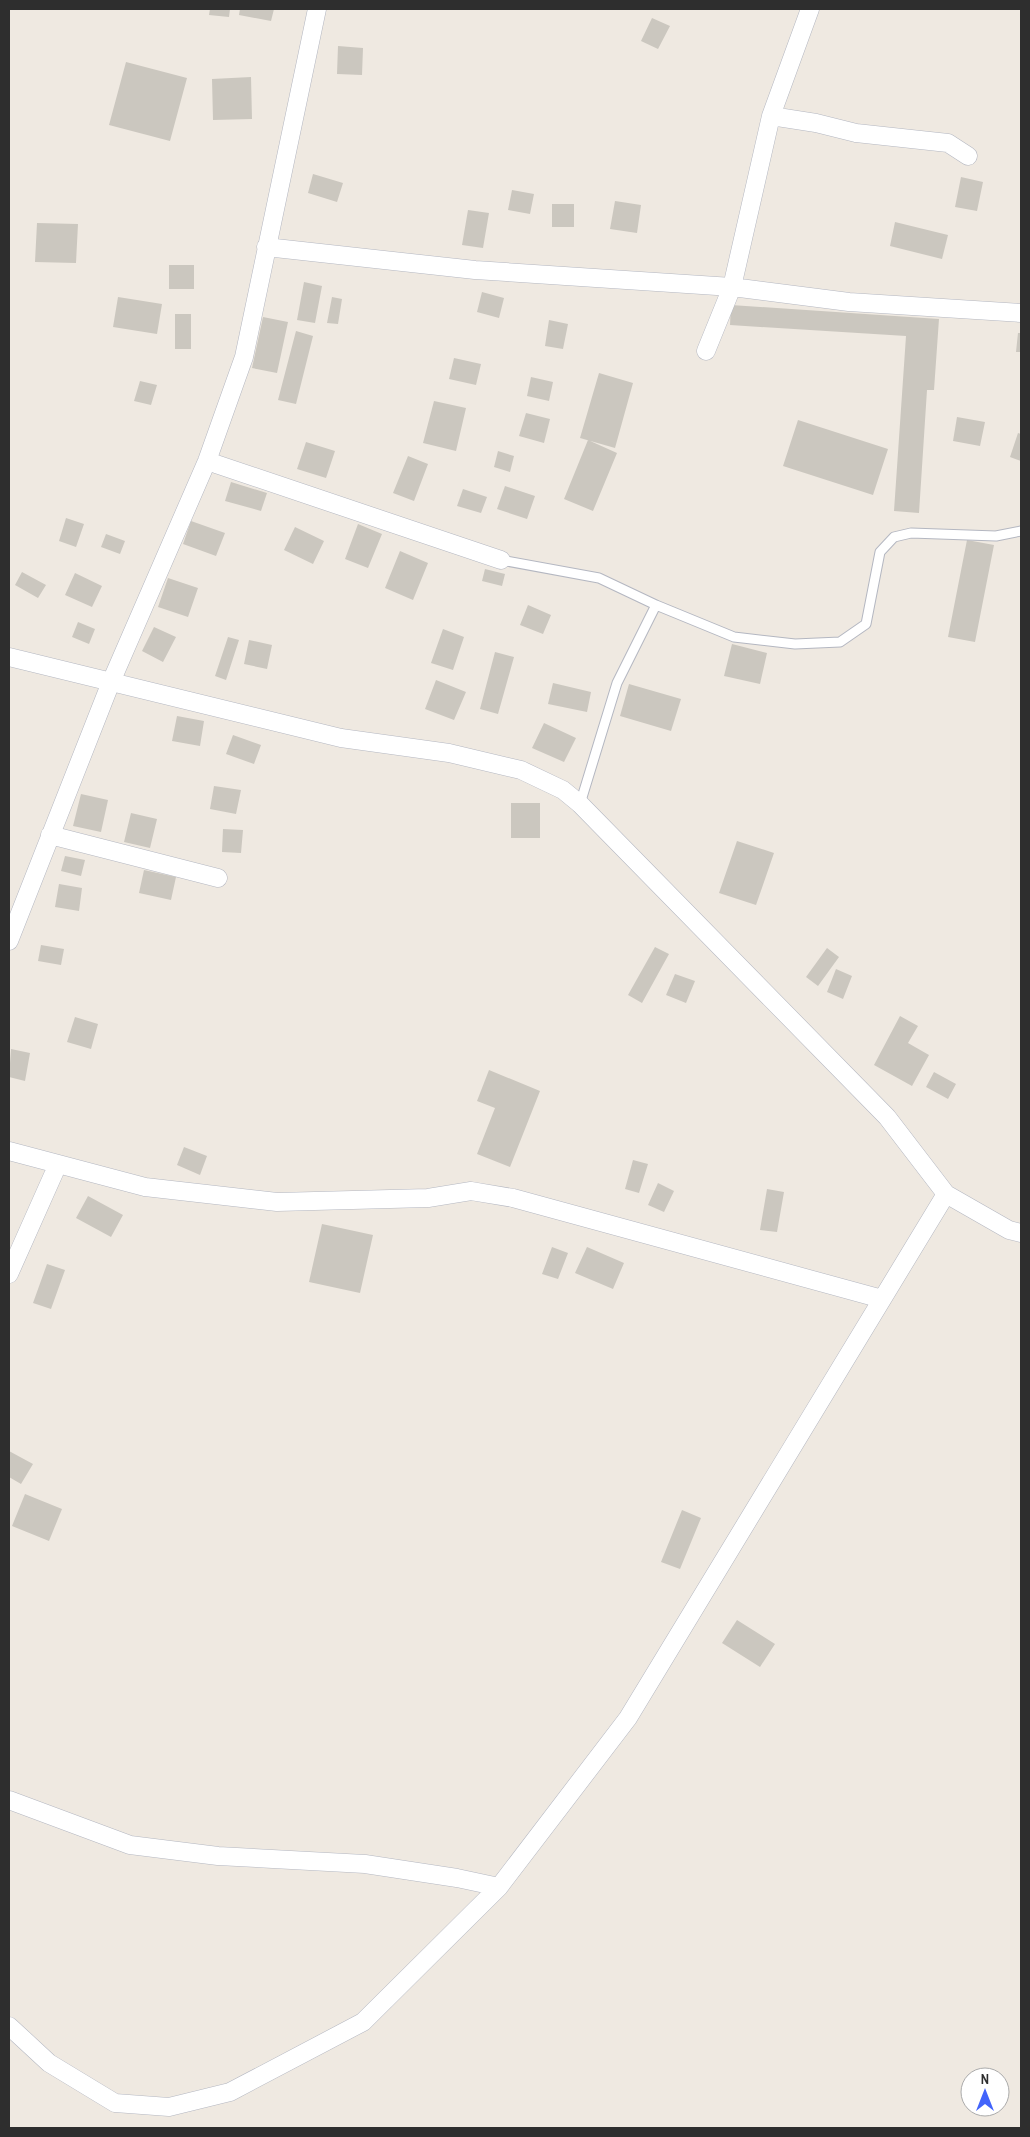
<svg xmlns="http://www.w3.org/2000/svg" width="1030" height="2137" viewBox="0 0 1030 2137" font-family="'Archivo Narrow',sans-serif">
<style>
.building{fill:#cbc7bf}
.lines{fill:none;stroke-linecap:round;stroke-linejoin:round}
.service-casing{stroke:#b4b7c1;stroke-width:11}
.minor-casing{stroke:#b4b7c1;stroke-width:19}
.service{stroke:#fff;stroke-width:9}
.minor{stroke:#fff;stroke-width:18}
</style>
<rect width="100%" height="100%" fill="#efe9e1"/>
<path class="building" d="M210 9H230L229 17 209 15Z
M240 9H274L271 21 239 15Z
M652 18 670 26 658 49 641 41Z
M338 46 363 48 362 75 337 74Z
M126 62 187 78 170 141 109 125Z
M251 77 252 119 213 120 212 79Z
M313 174 343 183 337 202 308 193Z
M961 177 983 182 977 211 955 207Z
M512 190 534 194 530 214 508 210Z
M615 201 641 205 637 233 610 229Z
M552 204H574V227H552Z
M468 210 489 213 483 248 462 245Z
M895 222 948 235 942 259 890 246Z
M37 223 78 224 76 263 35 262Z
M169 265H194V289H169Z
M304 282 322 286 315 323 297 320Z
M482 292 504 298 499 318 477 312Z
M118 297 162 304 157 334 113 327Z
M332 297 342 299 338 324 327 323Z
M731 305 939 319 934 390H927L919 513 894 511 906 336 730 325Z
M175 314H191V349H175Z
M263 317 288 322 277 373 252 368Z
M549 320 568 324 563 349 545 346Z
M296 331 313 336 296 404 278 400Z
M1018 333H1021V352H1016Z
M454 358 481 364 476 385 449 379Z
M599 373 633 383 615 448 580 438Z
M531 377 553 382 549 401 527 396Z
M140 381 157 385 151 405 134 401Z
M434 401 466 408 456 451 423 443Z
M526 413 550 419 544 443 519 436Z
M957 417 985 422 980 446 953 441Z
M798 420 888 449 873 495 783 466Z
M1018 433 1021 434V461L1010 457Z
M588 440 617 453 593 511 564 499Z
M306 442 335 451 326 478 297 469Z
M498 451 514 456 510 472 494 467Z
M408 456 428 464 414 501 393 493Z
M231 482 267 493 261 511 225 501Z
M505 486 535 496 527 519 497 509Z
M463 489 487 497 481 513 457 506Z
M66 518 84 524 76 547 59 541Z
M191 521 225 533 216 556 183 544Z
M358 524 382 534 368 568 345 559Z
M295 527 324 541 313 564 284 550Z
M106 534 125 541 120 554 101 547Z
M967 540 994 545 975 642 948 637Z
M400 551 428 563 413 600 385 588Z
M485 569 505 574 502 586 482 581Z
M22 572 46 585 38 598 15 585Z
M75 573 102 586 92 607 65 595Z
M168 578 198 588 188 617 158 607Z
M528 605 551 615 543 634 520 625Z
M78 622 95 629 89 644 72 637Z
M154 627 176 637 163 662 142 651Z
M443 629 464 637 453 670 431 663Z
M228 637 239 640 226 680 215 676Z
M249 640 272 645 267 669 244 664Z
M732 644 767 653 760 684 724 676Z
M495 652 514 657 498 714 480 709Z
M436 680 466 692 454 720 425 709Z
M553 683 591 692 587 712 548 704Z
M629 684 681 699 671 731 620 716Z
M177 716 204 721 200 746 172 741Z
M544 723 576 738 564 762 532 748Z
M233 735 261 745 254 764 226 754Z
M214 786 241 790 236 814 210 809Z
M81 794 108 800 101 832 73 826Z
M511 803H540V838H511Z
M131 813 157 819 150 848 124 842Z
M223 829 243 830 241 853 222 852Z
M737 841 774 853 756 905 719 893Z
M65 856 85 860 81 876 61 871Z
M144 870 176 877 171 900 139 893Z
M59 884 82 888 79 911 55 907Z
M41 945 64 949 61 965 38 961Z
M655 947 669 954 642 1003 628 995Z
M827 948 839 957 818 986 806 977Z
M836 969 852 976 843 999 827 992Z
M675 974 695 981 686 1003 666 995Z
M900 1016 918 1026 908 1043 929 1055 912 1086 874 1065Z
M75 1017 98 1024 91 1049 67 1042Z
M11 1049 30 1053 25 1081 9 1077Z
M489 1070 540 1091 510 1167 477 1154 495 1108 477 1101Z
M934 1072 956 1084 948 1099 926 1087Z
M184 1147 207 1156 200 1175 177 1165Z
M633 1160 648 1164 639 1193 625 1189Z
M658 1183 674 1191 664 1212 648 1205Z
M767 1189 784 1192 777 1232 760 1230Z
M88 1196 123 1215 111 1237 76 1218Z
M322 1224 373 1235 360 1293 309 1282Z
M552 1247 568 1253 558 1279 542 1274Z
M587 1247 624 1263 613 1289 575 1273Z
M47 1264 65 1270 51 1309 33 1303Z
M9 1451 33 1464 21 1484 9 1477Z
M25 1494 62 1509 49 1541 12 1526Z
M682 1510 701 1518 680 1569 661 1562Z
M737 1620 775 1644 760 1667 722 1643Z"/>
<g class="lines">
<defs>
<path id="service" d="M501 560 599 578 656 605 734 637 795 644 840 642 866 624 880 552 894 537 911 533 996 536 1021 531
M580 804 617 683 656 605"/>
<path id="minor" d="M771 116 816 123 856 133 948 143 968 156
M266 247 475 270 732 287 849 302 1021 313
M706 351 732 287 771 116 810 9
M207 461 501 560
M9 657 341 738 449 753 521 770 563 790 580 804 887 1117 946 1194 1009 1230 1021 1233
M50 835 218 878
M9 941 111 682 207 461 244 357 317 9
M9 1151 145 1187 277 1202 428 1198 471 1191 513 1198 882 1299
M9 1274 58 1164
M9 1800 130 1845 218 1856 365 1864 457 1878 499 1887
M9 2026 49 2063 115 2103 169 2107 230 2092 363 2022 499 1887 628 1718 946 1194"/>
</defs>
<use href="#service" class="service-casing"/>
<use href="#minor" class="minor-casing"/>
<use href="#service" class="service"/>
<use href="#minor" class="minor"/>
</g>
<rect width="1030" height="2137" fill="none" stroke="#2e2e2e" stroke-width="20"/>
<g transform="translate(985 2092)"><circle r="24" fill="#ffffff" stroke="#ababab"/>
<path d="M0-4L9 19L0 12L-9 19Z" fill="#4264fb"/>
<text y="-8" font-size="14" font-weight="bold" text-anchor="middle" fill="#2e2e2e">N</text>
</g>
</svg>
